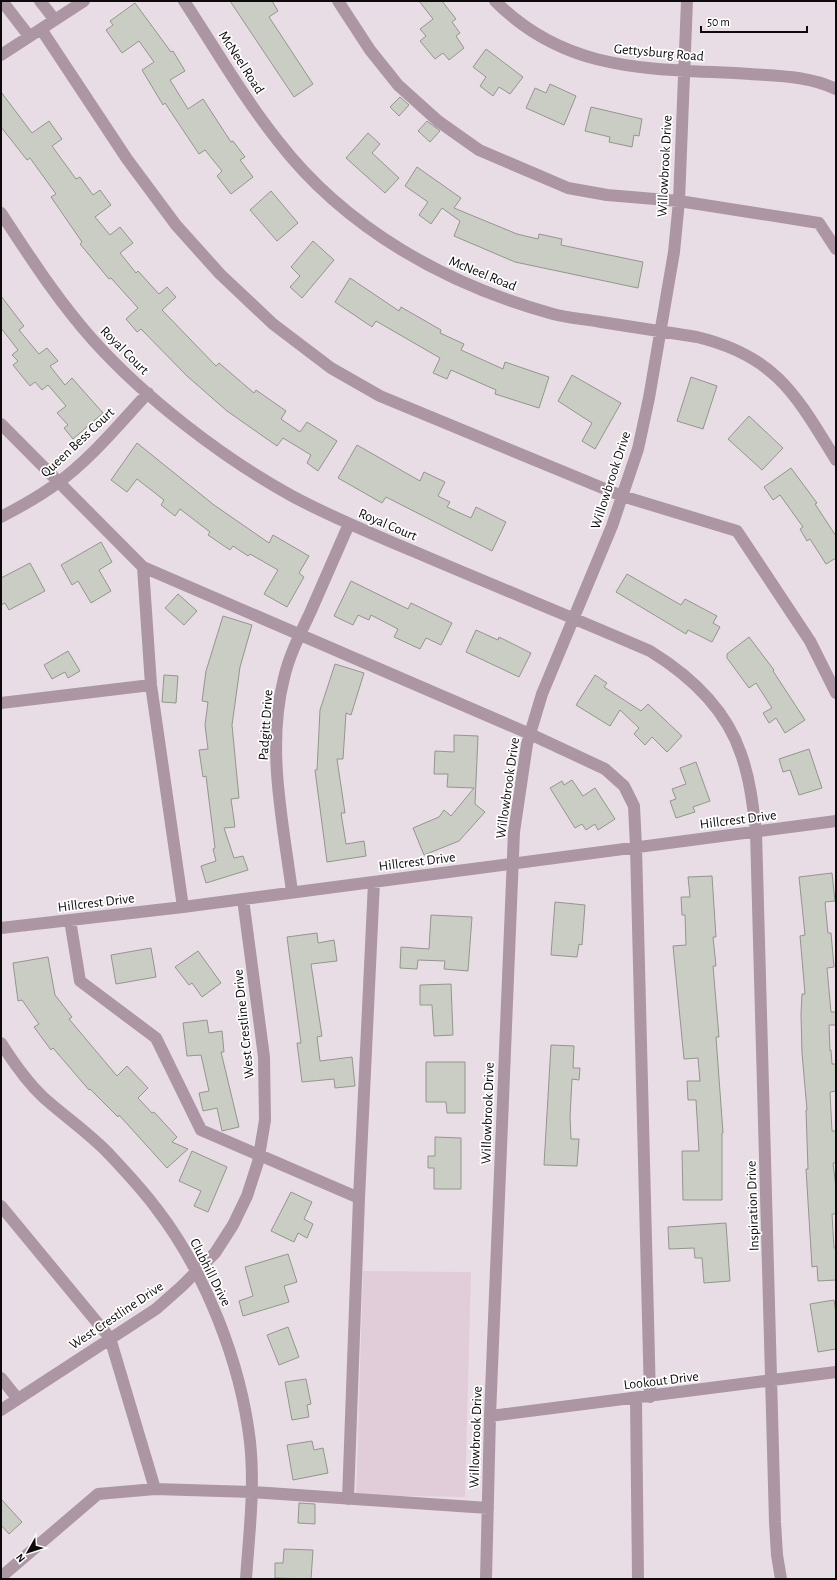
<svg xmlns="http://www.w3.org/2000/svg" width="837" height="1580" viewBox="0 0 837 1580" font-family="'Alegreya Sans',sans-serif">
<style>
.built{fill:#e0cdd9}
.building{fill:#c9cdc3;stroke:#92978c}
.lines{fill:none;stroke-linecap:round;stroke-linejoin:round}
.minor{stroke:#ac96a4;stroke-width:12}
.labels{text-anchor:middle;stroke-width:3.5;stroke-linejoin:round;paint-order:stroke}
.street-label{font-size:14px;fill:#0e0a0c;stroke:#fff}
</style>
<rect width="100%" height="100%" fill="#e9dde5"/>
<path class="built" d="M363 1271 471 1272 465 1497 356 1495Z"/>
<path class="building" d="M230 1H272L278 11 269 17 313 84 294 97Z
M419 1H442L456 19 452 22 460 33 456 36 464 48 449 60 443 53 435 59 420 41 426 36 420 29 433 19Z
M135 3 171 52 173 51 185 71 170 80 188 109 203 99 231 142 233 141 245 157 240 160 253 177 231 194 217 176 222 171 205 150 199 154 165 103 163 105 142 70 154 62 139 41 122 53 106 30 113 25 110 21Z
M486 49 523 77 510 94 499 87 493 96 480 86 486 77 473 67Z
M550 84 576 96 564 125 526 108 535 88 546 93Z
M1 92 32 133 49 121 62 139 52 146 76 179 80 177 93 195 100 190 111 205 95 217 110 235 120 227 133 243 120 253 136 273 138 271 159 294 167 287 176 297 162 310 216 366 219 363 254 393 256 390 286 411 281 419 300 432 307 422 337 441 318 471 307 463 311 455 283 438 277 446 227 411 187 376 141 329 137 332 126 319 138 308 111 278 109 279 80 244 82 242 51 197 56 194 30 158 27 160 1 127Z
M400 97 409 105 399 116 390 107Z
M591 107 642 119 639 136 634 135 632 147 609 142 610 137 585 131Z
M427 121 440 131 430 142 418 131Z
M368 133 380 144 372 153 399 178 385 193 346 158Z
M417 167 461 198 454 208 517 234 538 239 539 234 562 239 561 245 643 262 638 288 515 262 454 236 460 221 442 208 431 224 419 215 428 202 405 186Z
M271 191 298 223 277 241 250 210Z
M313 241 334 260 302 298 290 287 300 276 291 267Z
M350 278 399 311 401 307 441 330 440 333 464 344 461 350 503 369 505 362 549 377 539 408 495 394 496 390 451 370 447 379 433 373 440 358 376 321 372 327 335 302Z
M1 296 24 326 19 330 39 354 47 348 58 361 50 366 65 385 72 378 103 413 73 439 64 428 68 425 57 413 66 406 48 385 42 390 35 382 30 386 13 365 18 361 12 355 18 350 1 328Z
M572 375 621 403 595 449 582 441 592 423 558 401Z
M691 377 717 386 703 429 677 421Z
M749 416 783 448 762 470 728 439Z
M137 443 214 505 269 543 273 535 309 556 299 573 304 577 287 607 264 594 278 570 250 554 248 556 233 546 230 550 208 535 210 532 180 509 175 516 161 505 164 500 137 479 127 492 111 480Z
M357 445 420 481 424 472 445 482 438 496 450 502 447 507 471 518 476 507 506 522 492 551 386 497 382 503 338 478Z
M791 468 817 503 815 504 836 536V558L826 564 810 539 807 541 800 529 803 527 780 495 773 500 764 487Z
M101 542 112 562 99 570 111 591 91 603 78 581 72 585 61 565Z
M30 563 45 591 9 610 5 603 1 605V578Z
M627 574 681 605 685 599 717 616 713 623 720 627 712 642 688 630 686 634 616 592Z
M351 581 408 609 411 603 452 623 441 645 426 638 420 649 394 637 398 629 371 615 369 620 358 615 353 625 334 616Z
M178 594 197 611 184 625 165 608Z
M223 616 252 625 240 667 232 725 239 798 231 799 235 827 224 828 234 858 243 856 248 870 206 883 201 866 216 861 213 849 215 848 206 776 203 777 199 750 208 749 205 725 208 702 202 701 206 671Z
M476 630 498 640 499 637 531 653 519 677 466 652Z
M749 637 774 670 773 671 805 720 785 733 776 718 769 723 763 713 772 708 756 683 749 688 727 658V654Z
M68 651 80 671 68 678 65 672 52 679 44 665Z
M335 664 364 673 351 715 346 713 343 759H337L345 813H341L346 844 364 841 366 856 327 862 315 770H317L320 710Z
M164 675 178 676 176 703 162 702Z
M595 675 607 683 604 687 641 711 648 704 682 736 667 752 652 737 645 745 634 734 639 728 620 710 610 726 576 705Z
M454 735 478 736 475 804 485 812 459 841 424 855 413 828 439 817 444 810 451 816 474 788 447 787 448 774H434L435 751 454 752Z
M809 749 822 788 799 795 790 770 783 772 779 759Z
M696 762 710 801 693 807 695 812 676 818 670 801 676 799 672 789 686 784 680 768Z
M572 780 583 796 595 788 615 819 598 830 595 824 586 830 582 824 575 828 550 788 562 781 564 785Z
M832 873 835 901 825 902 828 933H831L834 967 827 968 831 1012H836V1025H829L830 1051 831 1050 832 1064H836V1091L830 1092 832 1131H836V1163H833L836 1188V1214H832L834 1248H836V1280L818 1281 817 1266 812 1267 806 1169H808L806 1110H807L802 1053 801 1014 802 994H805L800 936 805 935 799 877Z
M712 876 716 937H713L716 966H713L719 1037H716L723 1133H722V1200H683L682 1151H699L696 1100H688L687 1081H700L698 1058 684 1059 673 946 686 945 685 915H682L681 897H690L688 877Z
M555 902 585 905 582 945 579 944 577 957 551 955Z
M431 915 472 917 468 971 444 969 445 961 418 960 417 969 400 968 401 947 429 949Z
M317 933 318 943 334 940 337 961 311 964 322 1036 317 1037 320 1061 352 1057 355 1086 335 1088 334 1079 302 1082 297 1043H301L287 937Z
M151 948 156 977 116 984 111 955Z
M198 951 221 983 202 997 192 983 189 985 175 967Z
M48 957 55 995 72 1017 69 1019 117 1076 127 1066 148 1088 138 1098 152 1113 154 1112 177 1137 172 1142 188 1149 167 1168 119 1115 118 1117 90 1089 89 1090 53 1048 51 1050 34 1027 39 1024 22 1000 18 1001 13 963Z
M451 984 453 1035 434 1036 432 1005H420V985Z
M207 1020 209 1033 222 1031 224 1052H221L239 1127 222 1131 217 1108 203 1111 199 1093 209 1091 201 1055 187 1056 183 1023Z
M551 1045 574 1046 573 1068H580L579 1080 572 1079 570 1117 571 1139H579L577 1166 544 1165Z
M426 1062H465V1113H447L446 1102H426Z
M435 1137 461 1138V1189H434V1168H428V1156H435Z
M192 1151 227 1167 208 1212 194 1206 201 1191 179 1181Z
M291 1192 312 1202 304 1219 313 1224 307 1238 298 1233 294 1242 271 1231Z
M726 1223 730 1281 704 1283 702 1258H695L694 1248 669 1249 668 1227Z
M288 1254 297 1282 284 1286 289 1302 243 1316 239 1301 253 1296 245 1267Z
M834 1300 836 1313V1349L818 1352 810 1304Z
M288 1327 299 1357 279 1365 267 1335Z
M306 1379 311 1404 307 1405 309 1417 292 1420 285 1382Z
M312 1441 314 1450 323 1448 328 1473 293 1480 287 1445Z
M1 1499 22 1522 9 1534 1 1525Z
M299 1503 315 1504V1524L298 1523Z
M284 1549 313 1550 311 1579 275 1578V1563H283Z"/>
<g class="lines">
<path class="minor" d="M2 1 29 36
M40 1 55 20
M184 1C215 48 243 97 278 141 346 229 447 285 553 314 568 318 585 319 601 322 633 327 665 332 697 337 776 356 796 395 836 460
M338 1 370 50 398 85 438 121 479 150 568 188 607 195 679 201 819 223 836 249
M495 1C569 75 653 68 750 74 779 76 809 76 836 89
M41 29 127 159 176 225 220 274 273 324 331 368 380 396 622 496 737 531 810 641 836 693
M1 55 84 1
M1 213C30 257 58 301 93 340 146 399 223 458 292 496 333 518 377 536 420 554 497 587 574 618 650 651 689 675 726 709 741 754 750 779 753 806 756 832L775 1522 777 1555 781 1579
M1 424 143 567 151 685 183 907
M1 517C20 507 39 497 56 484 91 459 119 424 148 393
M143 567 530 734 605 769 624 786 634 806 636 847 650 1397
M1 703 151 685
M292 892C283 822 266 748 284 678 289 656 300 634 310 613 323 583 336 554 349 524
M70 920 80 981 156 1038 201 1130 359 1198
M1 928 183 907 836 821
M1 1043C13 1062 26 1081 43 1097 64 1116 89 1133 109 1154 125 1171 142 1189 156 1208 205 1271 241 1363 250 1442 255 1488 249 1534 246 1579
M1 1206 110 1338 155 1489
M1 1378 17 1398
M636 1398 638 1579
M1 1410 156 1309 182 1286 215 1253 233 1225 247 1196 258 1162 265 1120 264 1057 243 899
M490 1416 836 1372
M348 1499 359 1198 374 882
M1 1577 98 1494 155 1489 252 1492 488 1508
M486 1579 490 1416 514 832 527 744 542 694 612 526 638 449 649 398 674 252 679 201 687 1"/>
</g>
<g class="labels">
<g class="street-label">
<text transform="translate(659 52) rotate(5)" y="5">Gettysburg Road</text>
<text transform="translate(242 62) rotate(57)" y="5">McNeel Road</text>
<text transform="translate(664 166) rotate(-87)" y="5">Willowbrook Drive</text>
<text transform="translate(483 273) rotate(22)" y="5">McNeel Road</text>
<text transform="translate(125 350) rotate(45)" y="5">Royal Court</text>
<text transform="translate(77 442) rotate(-43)" y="5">Queen Bess Court</text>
<text transform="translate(610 480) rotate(-72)" y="5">Willowbrook Drive</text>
<text transform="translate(388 524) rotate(23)" y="5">Royal Court</text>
<text transform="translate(265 725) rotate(-86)" y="5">Padgitt Drive</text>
<text transform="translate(507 788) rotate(-82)" y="5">Willowbrook Drive</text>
<text transform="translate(738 819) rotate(-7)" y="5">Hillcrest Drive</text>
<text transform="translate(417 861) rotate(-7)" y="5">Hillcrest Drive</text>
<text transform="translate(96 902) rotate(-7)" y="5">Hillcrest Drive</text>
<text transform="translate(243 1024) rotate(-96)" y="5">West Crestline Drive</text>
<text transform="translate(487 1113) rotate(-88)" y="5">Willowbrook Drive</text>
<text transform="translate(752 1206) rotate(-92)" y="5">Inspiration Drive</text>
<text transform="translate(211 1272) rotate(63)" y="5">Clubhill Drive</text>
<text transform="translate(116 1315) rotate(-34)" y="5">West Crestline Drive</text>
<text transform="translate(661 1380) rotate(-7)" y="5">Lookout Drive</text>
<text transform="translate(475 1437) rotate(-88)" y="5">Willowbrook Drive</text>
</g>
</g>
<rect width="837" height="1580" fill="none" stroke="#0e0a0c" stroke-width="4"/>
<g transform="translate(28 1552) rotate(231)" stroke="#ffffff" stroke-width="3" paint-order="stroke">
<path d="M0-3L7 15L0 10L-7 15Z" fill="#0e0a0c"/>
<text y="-6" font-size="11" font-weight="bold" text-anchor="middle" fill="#0e0a0c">N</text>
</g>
<path d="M701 26v6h106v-6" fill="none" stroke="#0e0a0c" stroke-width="2"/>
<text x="707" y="26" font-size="12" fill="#0e0a0c" stroke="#ffffff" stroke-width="3" paint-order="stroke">50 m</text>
</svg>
